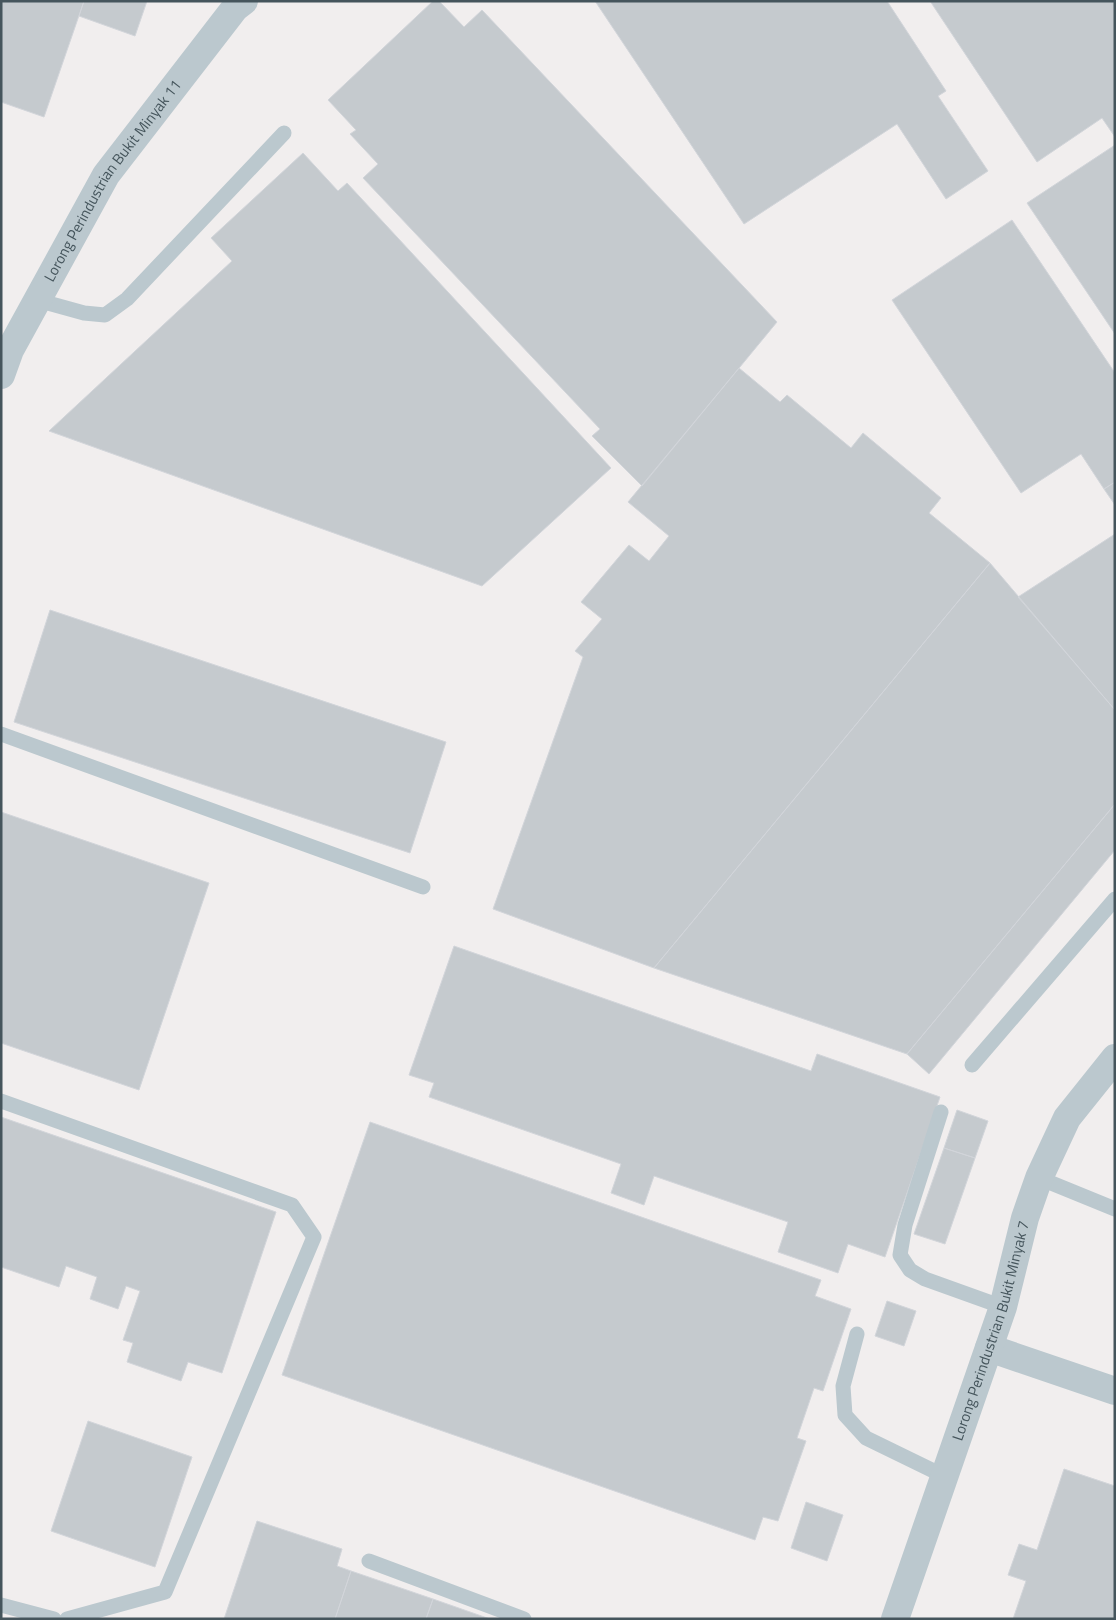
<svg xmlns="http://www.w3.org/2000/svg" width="1116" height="1620" viewBox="0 0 1116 1620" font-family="'Titillium Web',sans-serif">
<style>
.building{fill:#c5cace;stroke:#d2d5da}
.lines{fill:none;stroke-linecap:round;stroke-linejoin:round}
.service{stroke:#bbc8ce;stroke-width:15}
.minor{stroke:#bbc8ce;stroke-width:28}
.labels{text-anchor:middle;stroke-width:4.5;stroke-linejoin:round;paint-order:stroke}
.street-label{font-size:15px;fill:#45555c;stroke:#fff}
</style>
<rect width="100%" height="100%" fill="#f1eeee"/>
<path class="building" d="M1 1H84L44 117 1 102Z
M84 1H147L135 36 79 16Z
M433 1H439L464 27 482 10 777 322 642 486 592 436 600 429 363 178 378 164 350 134 356 130 328 100Z
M595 1H887L946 91 938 96 988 171 946 199 897 124 744 224Z
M930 1H1115V137L1102 118 1037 162Z
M1115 145V334L1027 203Z
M303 153 338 191 347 183 611 468 482 586 49 431 232 261 211 238Z
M1012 220 1115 373V482L1104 489 1081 454 1021 493 892 300Z
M739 368 780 402 787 395 851 448 863 433 941 498 929 513 990 563 654 968 493 909 583 657 575 651 602 619 581 602 629 545 649 561 669 536 628 502Z
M1115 482V505L1104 489Z
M1115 534V710L1018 597Z
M990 563 1115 710V804L907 1054 654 968Z
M50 610 446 742 410 853 14 722Z
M1115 804V850L929 1074 907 1054Z
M1 812 209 883 139 1090 1 1043Z
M454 946 811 1071 817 1054 940 1097 885 1257 848 1244 838 1273 778 1252 788 1222 654 1176 644 1205 611 1193 621 1164 429 1097 434 1083 409 1075Z
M957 1110 988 1121 975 1158 944 1148Z
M1 1117 276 1212 222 1373 188 1362 181 1381 127 1362 133 1343 123 1340 140 1291 126 1286 118 1309 90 1299 97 1277 66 1266 59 1287 1 1267Z
M370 1122 821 1280 815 1296 851 1309 823 1391 814 1388 797 1438 806 1441 778 1521 763 1517 755 1540 282 1375Z
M944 1148 975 1158 945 1244 914 1234Z
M887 1301 916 1311 904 1346 875 1336Z
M88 1421 192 1457 155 1567 51 1531Z
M1064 1469 1115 1486V1619H1013L1026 1581 1008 1575 1019 1544 1037 1550Z
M806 1502 843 1515 827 1561 791 1548Z
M257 1521 342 1549 337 1566 351 1571 335 1619H224Z
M351 1571 433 1599 426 1619H335Z
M433 1599 490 1619H426Z"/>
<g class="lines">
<path class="service" d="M37 300 84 313 105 315 127 299 284 133
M1 734 423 887
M972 1065 1115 899
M1 1101 292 1205 314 1237 165 1592 67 1619
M941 1112 905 1225 900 1255 910 1270 925 1279 1003 1307
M1039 1178 1115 1209
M857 1334 843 1386 845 1415 866 1438 944 1476
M369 1561 524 1619
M1 1605 54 1619"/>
<g class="minor">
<path id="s1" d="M1 375 10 350 106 175 235 8 244 1"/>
<path d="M989 1348 1115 1391"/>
<path id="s2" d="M895 1619 1003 1307 1025 1218 1039 1178 1067 1118 1115 1058"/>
</g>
</g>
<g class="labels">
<g class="street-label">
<text dy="5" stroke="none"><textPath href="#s1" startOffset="225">Lorong Perindustrian Bukit Minyak 11</textPath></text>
<text dy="5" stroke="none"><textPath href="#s2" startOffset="304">Lorong Perindustrian Bukit Minyak 7</textPath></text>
</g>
</g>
<rect width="1116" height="1620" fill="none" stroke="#45555c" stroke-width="5"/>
</svg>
